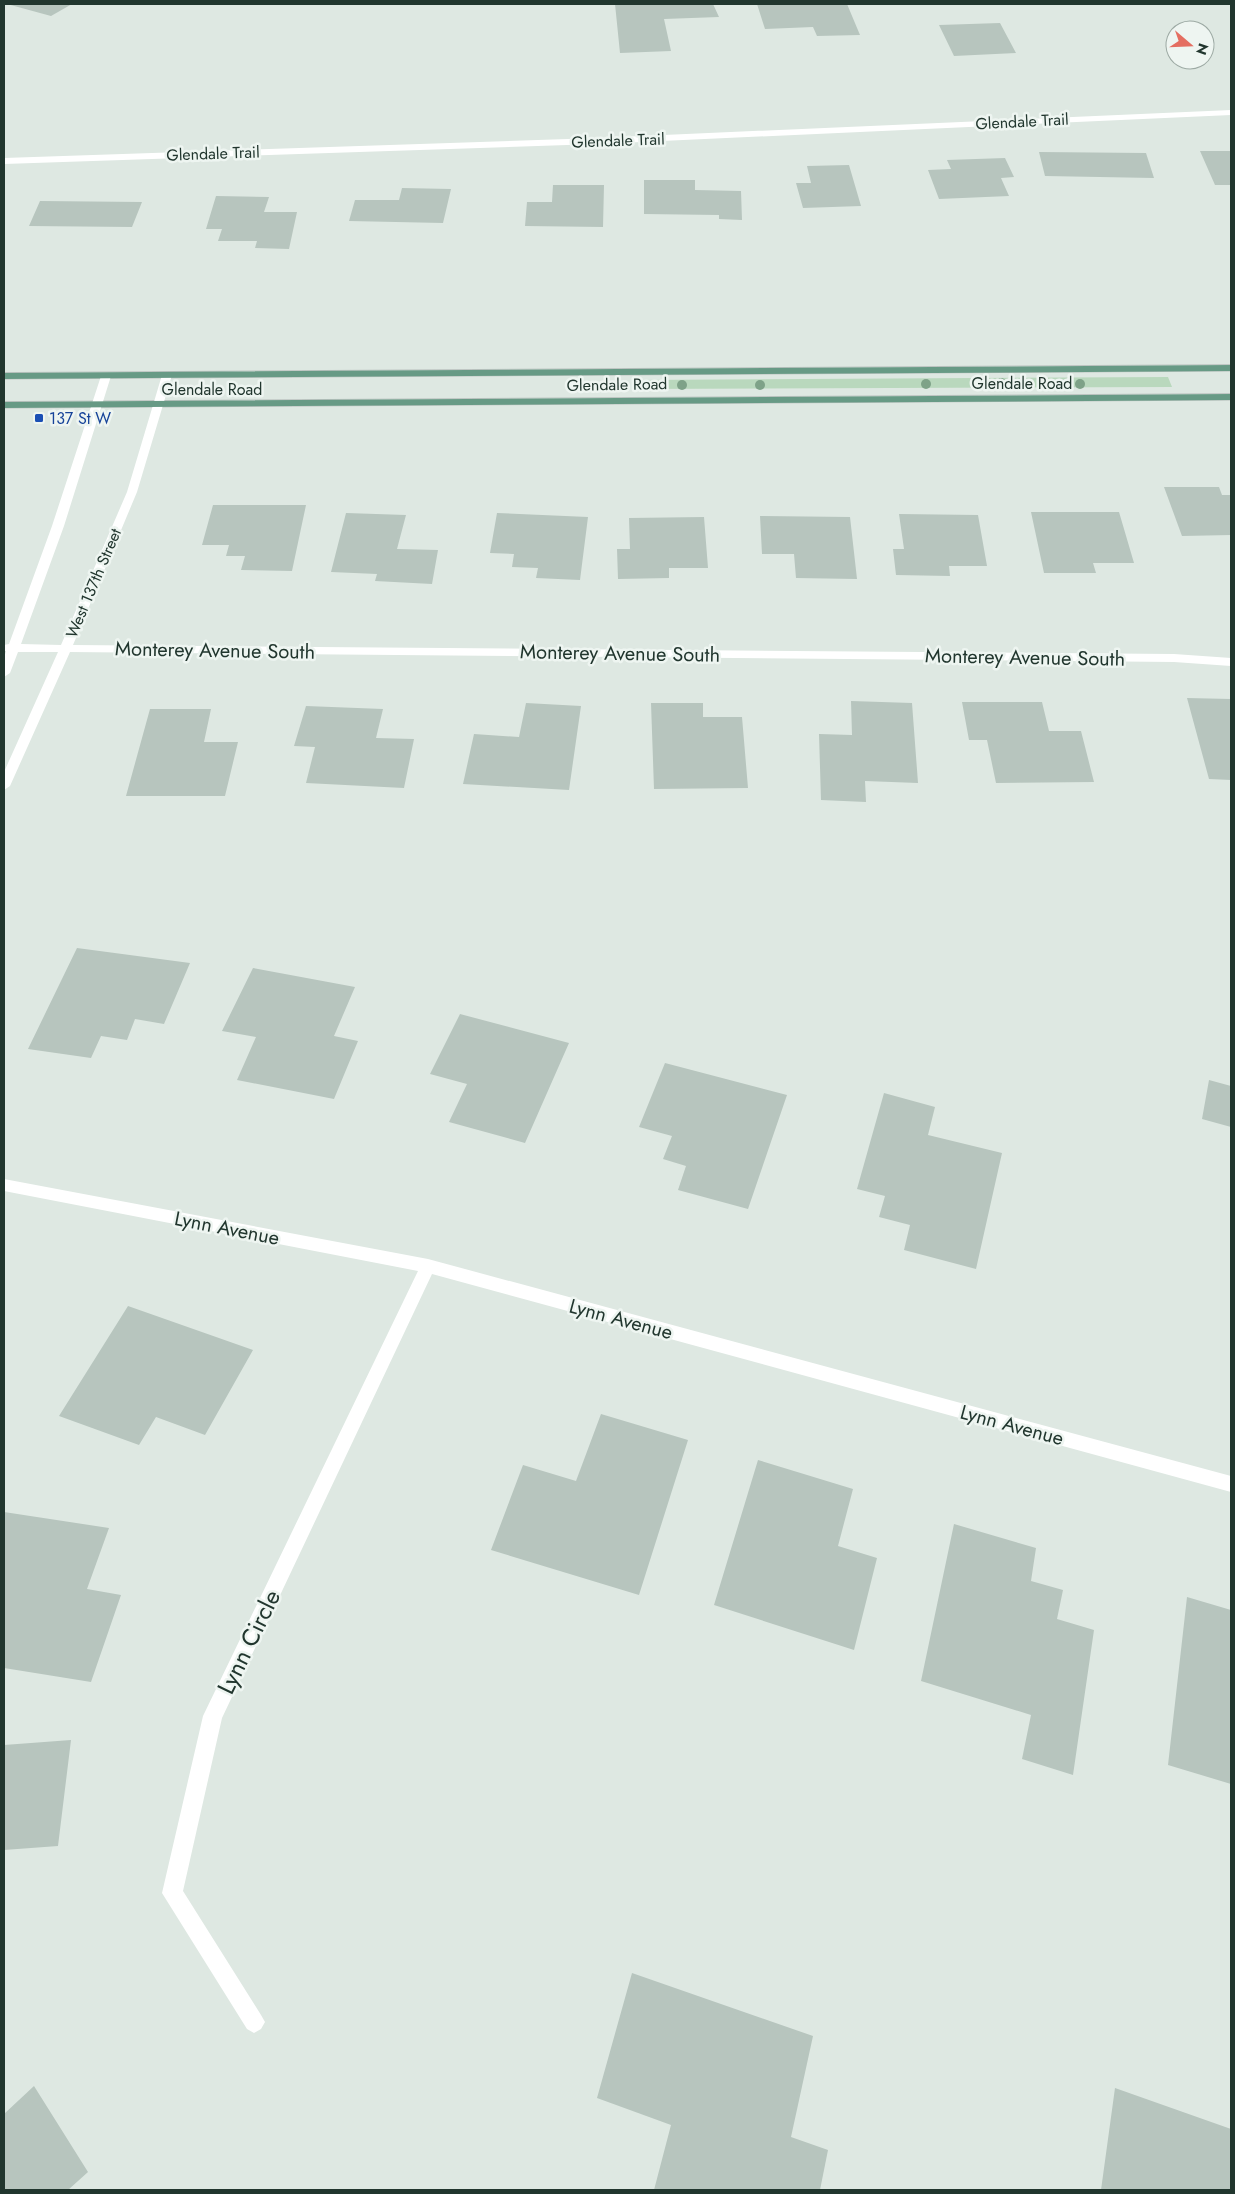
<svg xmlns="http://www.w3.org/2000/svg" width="1235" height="2194" viewBox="0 0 1235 2194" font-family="Jost,sans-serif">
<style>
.green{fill:#b9d8bd}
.building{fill:#b7c5be}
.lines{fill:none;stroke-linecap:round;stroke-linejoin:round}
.major-casing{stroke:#bcc3c0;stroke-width:1}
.minor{fill:#fff;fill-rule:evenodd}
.major{fill:#679a85;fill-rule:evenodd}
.tree{fill:#7ea288}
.transit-dot{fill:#1a4fb4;stroke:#eef5f1;stroke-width:2}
.labels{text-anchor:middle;stroke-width:5;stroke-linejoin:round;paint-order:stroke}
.far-street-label{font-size:16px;fill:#21362e;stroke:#eef5f1}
.far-transit-label{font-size:16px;fill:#164399;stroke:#eef5f1;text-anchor:start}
.street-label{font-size:20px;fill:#21362e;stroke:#eef5f1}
.near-street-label{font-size:24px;fill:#21362e;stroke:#eef5f1}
</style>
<rect width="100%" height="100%" fill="#dee8e2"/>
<path class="green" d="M1168 377 1172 387 636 389 637 380Z"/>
<path class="building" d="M7 4H72L51 16Z
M615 4H713L719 17 664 19 671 51 620 53Z
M757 4H847L860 35 817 36 813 27 765 29Z
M1000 23 1016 53 954 56 939 25Z
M1200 151H1231V185H1215Z
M1039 152 1146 153 1154 178 1045 176Z
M1005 158 1014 177 1001 178 1009 196 939 199 928 170 951 169 947 160Z
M849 165 861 206 803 208 796 183H811L807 166Z
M644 180H695V190L741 191 742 220 719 219V215L644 214Z
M553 185H604L603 227 525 226 527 202H552Z
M402 188 451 189 443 223 349 221 355 200H399Z
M216 196 269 197 264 212H297L289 249 255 248 257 241H218L222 229H206Z
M40 201 142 202 132 227 29 226Z
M1164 487H1219L1222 495H1231V535L1182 536Z
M213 505H306L292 571 241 570 245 556H226L229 545H202Z
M1031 512H1119L1134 563H1093L1096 573H1044Z
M346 513 406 515 397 549 438 550 432 584 375 581 377 574 331 572Z
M497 513 588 517 580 580 536 578 538 568 512 567 514 554 490 553Z
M899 514 978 515 987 566H949L950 576 896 575 893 549H904Z
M760 516 850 517 857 579 796 578 794 554H762Z
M704 517 708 568H669V578L618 579 617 549H630L629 518Z
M1187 698 1231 699V780L1209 779Z
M851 701 912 703 918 783 865 781 866 802 821 800 819 734 852 735Z
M962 702H1042L1049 731H1081L1094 782 996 783 987 740H969Z
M526 703 581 706 569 790 463 784 474 734 519 737Z
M651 703H703V717H742L748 788 654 789Z
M306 706 383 709 376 738 414 739 404 788 306 783 315 747 294 746Z
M150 709H211L204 742H238L225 796H126Z
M77 948 190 963 164 1024 135 1019 127 1040 101 1036 91 1058 28 1049Z
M253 968 355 987 334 1036 358 1041 334 1099 237 1080 256 1037 222 1031Z
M460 1014 569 1043 525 1143 449 1122 467 1084 430 1074Z
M665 1063 787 1095 748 1209 678 1190 686 1166 663 1159 672 1136 639 1127Z
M1209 1080 1231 1086V1127L1202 1119Z
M884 1093 935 1107 928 1135 1002 1153 976 1269 904 1250 910 1225 879 1217 885 1196 857 1189Z
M128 1306 253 1350 205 1435 156 1417 139 1445 59 1416Z
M601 1414 688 1440 639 1595 491 1550 523 1465 576 1481Z
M758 1460 853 1489 838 1546 877 1558 854 1650 714 1605Z
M4 1512 109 1528 87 1589 121 1595 91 1682 4 1668Z
M954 1524 1036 1548 1031 1581 1063 1590 1057 1619 1094 1630 1073 1775 1022 1759 1031 1715 921 1681Z
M1187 1597 1231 1610V1784L1168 1765Z
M71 1740 58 1846 4 1850V1745Z
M632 1973 813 2036 791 2137 828 2150 820 2190H654L671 2125 597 2098Z
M34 2086 88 2172 68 2190H4V2114Z
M1115 2088 1231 2129V2190H1101Z"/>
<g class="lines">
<defs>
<path id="major" d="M1231 365V371L4 379V373Z
M1231 394V400L4 408V402Z"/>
</defs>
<use href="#major" class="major-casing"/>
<path class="minor" d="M1231 110V115L597 144 4 164V158L597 138Z
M167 372 172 375 137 492 73 645 1174 654 1231 658V666L1174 662 70 652 10 786 4 790V772L58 652H18L10 673 4 677V658L6 651H4V645L9 644 52 526 101 376 106 373 111 376 64 526 21 644 61 645 127 492 162 375Z
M4 1179 428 1259 1231 1476V1492L432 1274 222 1718 183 1891 261 2015 265 2022 261 2029 254 2033 247 2029 162 1893 203 1716 418 1271 4 1191Z"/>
<use href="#major" class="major"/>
</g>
<g class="tree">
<circle cx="1001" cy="383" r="5"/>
<circle cx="926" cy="384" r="5"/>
<circle cx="1080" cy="384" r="5"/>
<circle cx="682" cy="385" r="5"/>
<circle cx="760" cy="385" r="5"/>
</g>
<rect class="transit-dot" x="34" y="413" width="10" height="10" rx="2.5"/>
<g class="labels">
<g class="far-street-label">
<text transform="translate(1022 121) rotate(-3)" y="6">Glendale Trail</text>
<text transform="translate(618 140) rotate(-2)" y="6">Glendale Trail</text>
<text transform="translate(213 153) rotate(-2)" y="6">Glendale Trail</text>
<text x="1022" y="389">Glendale Road</text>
<text transform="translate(617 384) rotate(-1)" y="6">Glendale Road</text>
<text x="212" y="395">Glendale Road</text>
<text transform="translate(93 583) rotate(-67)" y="6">West 137th Street</text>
</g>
<g class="far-transit-label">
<text x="49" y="424">137 St W</text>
</g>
<g class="street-label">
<text transform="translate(215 650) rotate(1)" y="7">Monterey Avenue South</text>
<text transform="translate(620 653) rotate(1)" y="7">Monterey Avenue South</text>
<text transform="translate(1025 657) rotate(1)" y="7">Monterey Avenue South</text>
<text transform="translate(227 1228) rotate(11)" y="7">Lynn Avenue</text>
<text transform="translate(621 1319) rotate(15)" y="7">Lynn Avenue</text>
<text transform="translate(1012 1425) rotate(15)" y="7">Lynn Avenue</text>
</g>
<g class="near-street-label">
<text transform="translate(249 1642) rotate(-64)" y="8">Lynn Circle</text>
</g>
</g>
<rect width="1235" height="2194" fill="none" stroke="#21362e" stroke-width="10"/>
<g transform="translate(1190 45) rotate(109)"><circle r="24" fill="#eef5f1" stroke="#9ca9a3"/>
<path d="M0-4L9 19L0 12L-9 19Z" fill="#e46e61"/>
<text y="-8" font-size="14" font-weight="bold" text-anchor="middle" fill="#21362e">N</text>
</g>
</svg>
